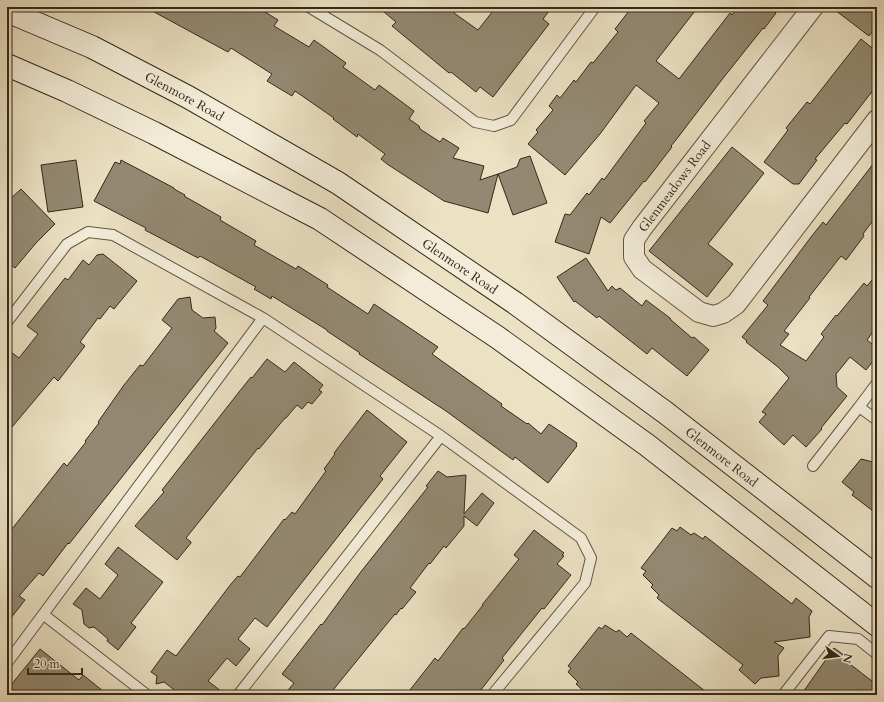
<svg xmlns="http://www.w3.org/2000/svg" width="884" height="702" viewBox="0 0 884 702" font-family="Cardo,serif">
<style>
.building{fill:#938972;stroke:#34291a}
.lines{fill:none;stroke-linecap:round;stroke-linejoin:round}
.lane-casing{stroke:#625744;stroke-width:12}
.street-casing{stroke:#625744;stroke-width:22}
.secondary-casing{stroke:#34291a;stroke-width:24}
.lane{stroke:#f2ecd8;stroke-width:10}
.street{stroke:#f2ecd8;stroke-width:20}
.secondary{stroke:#f2ecd8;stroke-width:22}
.labels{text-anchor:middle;stroke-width:3.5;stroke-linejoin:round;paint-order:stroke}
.street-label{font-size:13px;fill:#34291a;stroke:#f2ecd8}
</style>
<rect width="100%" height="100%" fill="#ebe1c3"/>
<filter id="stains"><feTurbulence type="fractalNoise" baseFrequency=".005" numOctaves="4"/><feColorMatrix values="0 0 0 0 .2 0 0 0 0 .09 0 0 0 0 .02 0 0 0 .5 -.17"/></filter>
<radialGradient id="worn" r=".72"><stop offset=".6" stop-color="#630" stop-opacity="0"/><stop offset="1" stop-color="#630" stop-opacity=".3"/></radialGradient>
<path class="building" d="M145 7H257L278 20 274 26 309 47 314 40 346 63 343 67 375 90 379 85 414 111 409 119 419 126 420 129 440 142 443 138 459 148 453 158 484 166 480 180 498 174 488 213 444 201 387 164 381 159 385 154 358 134 357 137 333 119 334 118 295 91 292 96 267 81 272 74 231 48 228 52Z
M378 7H458L454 13 478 30 496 7H552L543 19 549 24 493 97 480 87 476 92 451 72 449 73 392 26 396 22Z
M632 7H698L656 61 679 79 730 13 732 15 738 7H779L775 12 776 13 764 29 763 28 724 77 679 136 671 146 672 147 645 182 644 181 610 223 601 217 589 254 555 242 565 214 570 215 587 193 589 195 602 178 604 180 646 123 644 121 659 103 636 85 600 134 565 175 528 144 538 132 536 130 553 110 549 106 557 95 560 98 574 80 576 82 591 62 593 63 618 32 615 29Z
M831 7H877V25L869 36Z
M861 39 877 52V85L847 124 845 123 815 159 817 160 799 184H793L764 162 788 130 786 128 807 102 810 104Z
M732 147 764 173 708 244 733 264 707 297 649 251Z
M530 156 547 203 513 215 498 174 517 167 520 159Z
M877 159V215L863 234 864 236 846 260 841 256 809 297 810 298 784 331 789 334 780 345 806 361 824 337 821 334 836 315 837 316 864 283 867 286 877 274V326L867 340 877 348V356L866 370 850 357 836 374 837 387 847 396 821 428 822 429 806 447 793 435 784 445 759 422 766 414 762 412 789 378 778 367 746 342 747 341 742 337 768 305 763 301 811 237 823 222 826 225Z
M76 160 83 207 48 212 41 165Z
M121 160 174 188V189L185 195 184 196 221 217 220 220 256 241 254 245 296 269 298 266 328 285 327 287 368 314 374 304 438 347 432 354 502 404 501 406 527 424 528 423 541 434 549 424 577 443 576 445 577 446 548 483 515 457 513 460 446 411 359 354 360 353 327 331V330L272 296 271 299 254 289 256 287 200 256 198 258 145 230 146 228 94 201 115 162 120 164Z
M21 189 55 224 36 243 15 268 7 262V202Z
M103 254 137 281 114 309 110 306 100 319 98 318 80 342 85 346 58 381 54 377 7 433V349L19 358 38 334 27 326 65 278 68 280 83 260 89 265 97 255Z
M586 258 608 291 612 286 616 290 620 288 642 306 646 300 670 318 671 320 692 338 694 337 709 350 687 376 652 348 647 354 599 316 597 318 575 301 574 302 557 277Z
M190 297 192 310 203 318 215 317 216 328 214 331 228 343 69 544 68 543 43 576 39 573 19 596 25 600 7 623V525L12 529 64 463 67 466 86 442 85 441 99 423 98 422 124 385 140 365 143 366 172 328 162 320 178 299Z
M267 359 285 372 294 362 323 385 319 390 322 392 312 404 308 402 302 409 297 405 286 418H285L259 449 258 448 186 538 191 542V543L177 560 135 526 164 492 162 490 239 392 251 377 252 378Z
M367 410 407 442 380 476 383 479 267 627 255 618 238 639 250 649 236 666 227 658 208 681 226 695H181L164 682 156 684 157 676 151 672 167 650 176 656 231 584 238 576 240 577 284 519 285 520 292 512 295 514 326 471 324 469 335 454 334 453Z
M861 459 877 463V514L852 495 854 492 842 482Z
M438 471 447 477 466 475 464 514 482 493 494 503 477 526 464 516V526L446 548 444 546 430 564 429 563 410 588 416 592 402 609 401 608 396 615 395 614 381 631 329 695H284L294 683 282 674 321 624 322 625 360 573 428 487 426 486Z
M680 527 691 535 694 533 703 539 705 536 792 604 796 598 812 611 809 617 810 637 774 642 784 648 778 656 779 676 761 678 755 684 739 670 743 665 657 598 659 595 651 587 653 585 643 575 646 571 641 568 672 528 677 531Z
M534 530 564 553 562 555 564 556 557 564 571 575 544 609 542 608 502 658 504 660 477 695H406L435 658 438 661 463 628 464 629 483 605H482L519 559 514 555Z
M118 547 163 582 131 623 136 627 118 650 107 641 108 639 94 627 89 628 84 624 82 610 73 604 86 588 100 599 118 575 105 564Z
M605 625 616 632 619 630 627 637 631 633 710 695H588L576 684 578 682 568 672 571 668 568 666 599 627 602 629Z
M834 648 848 658 846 661 877 685V695H801Z
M40 649 79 680 83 675 108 695H7V690Z"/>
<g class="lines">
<defs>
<path id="lane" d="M309 7 380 50 475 122 494 126 511 120 595 7
M7 322 67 244 88 232 113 235 263 318 441 436 581 538 591 558 585 583 492 695
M877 383 859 407 877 420
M813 466 859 407
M44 615 147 695
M7 663 263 318
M238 695 441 436
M783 695 829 636 858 639 877 654"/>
<path id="street" d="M813 7 642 228 634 240V257L642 269 699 312 713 316 723 313 736 304 877 120"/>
<g id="secondary">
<path id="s1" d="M7 11 92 47 188 97 338 183 515 303 666 413 877 577"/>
<path d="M7 65 67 91 154 133 320 219 497 337 647 445 877 625"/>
</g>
</defs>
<use href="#lane" class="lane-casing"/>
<use href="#street" class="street-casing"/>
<use href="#secondary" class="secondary-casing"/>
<use href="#lane" class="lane"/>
<use href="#street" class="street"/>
<use href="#secondary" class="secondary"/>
</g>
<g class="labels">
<g class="street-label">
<text dy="5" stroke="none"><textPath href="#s1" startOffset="197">Glenmore Road</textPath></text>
<text transform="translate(674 186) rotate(-53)" y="5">Glenmeadows Road</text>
<text dy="5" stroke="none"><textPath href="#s1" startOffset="521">Glenmore Road</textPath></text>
<text dy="5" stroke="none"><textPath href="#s1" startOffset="845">Glenmore Road</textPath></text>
</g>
</g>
<rect width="884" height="702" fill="none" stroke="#ebe1c3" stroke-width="24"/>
<rect x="8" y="8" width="868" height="686" fill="none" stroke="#34291a" stroke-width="2"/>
<rect x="12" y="12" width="860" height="678" fill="none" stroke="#34291a"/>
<g transform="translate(838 656) rotate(104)" stroke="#f2ecd8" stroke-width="3" paint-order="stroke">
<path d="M0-3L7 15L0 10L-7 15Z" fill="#34291a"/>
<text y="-6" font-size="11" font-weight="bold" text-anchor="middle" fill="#34291a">N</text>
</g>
<path d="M28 668v6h54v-6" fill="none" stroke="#34291a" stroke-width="2"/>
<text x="34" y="668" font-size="12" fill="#34291a" stroke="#f2ecd8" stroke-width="3" paint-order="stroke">20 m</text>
<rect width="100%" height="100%" filter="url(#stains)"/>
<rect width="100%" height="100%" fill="url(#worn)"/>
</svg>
